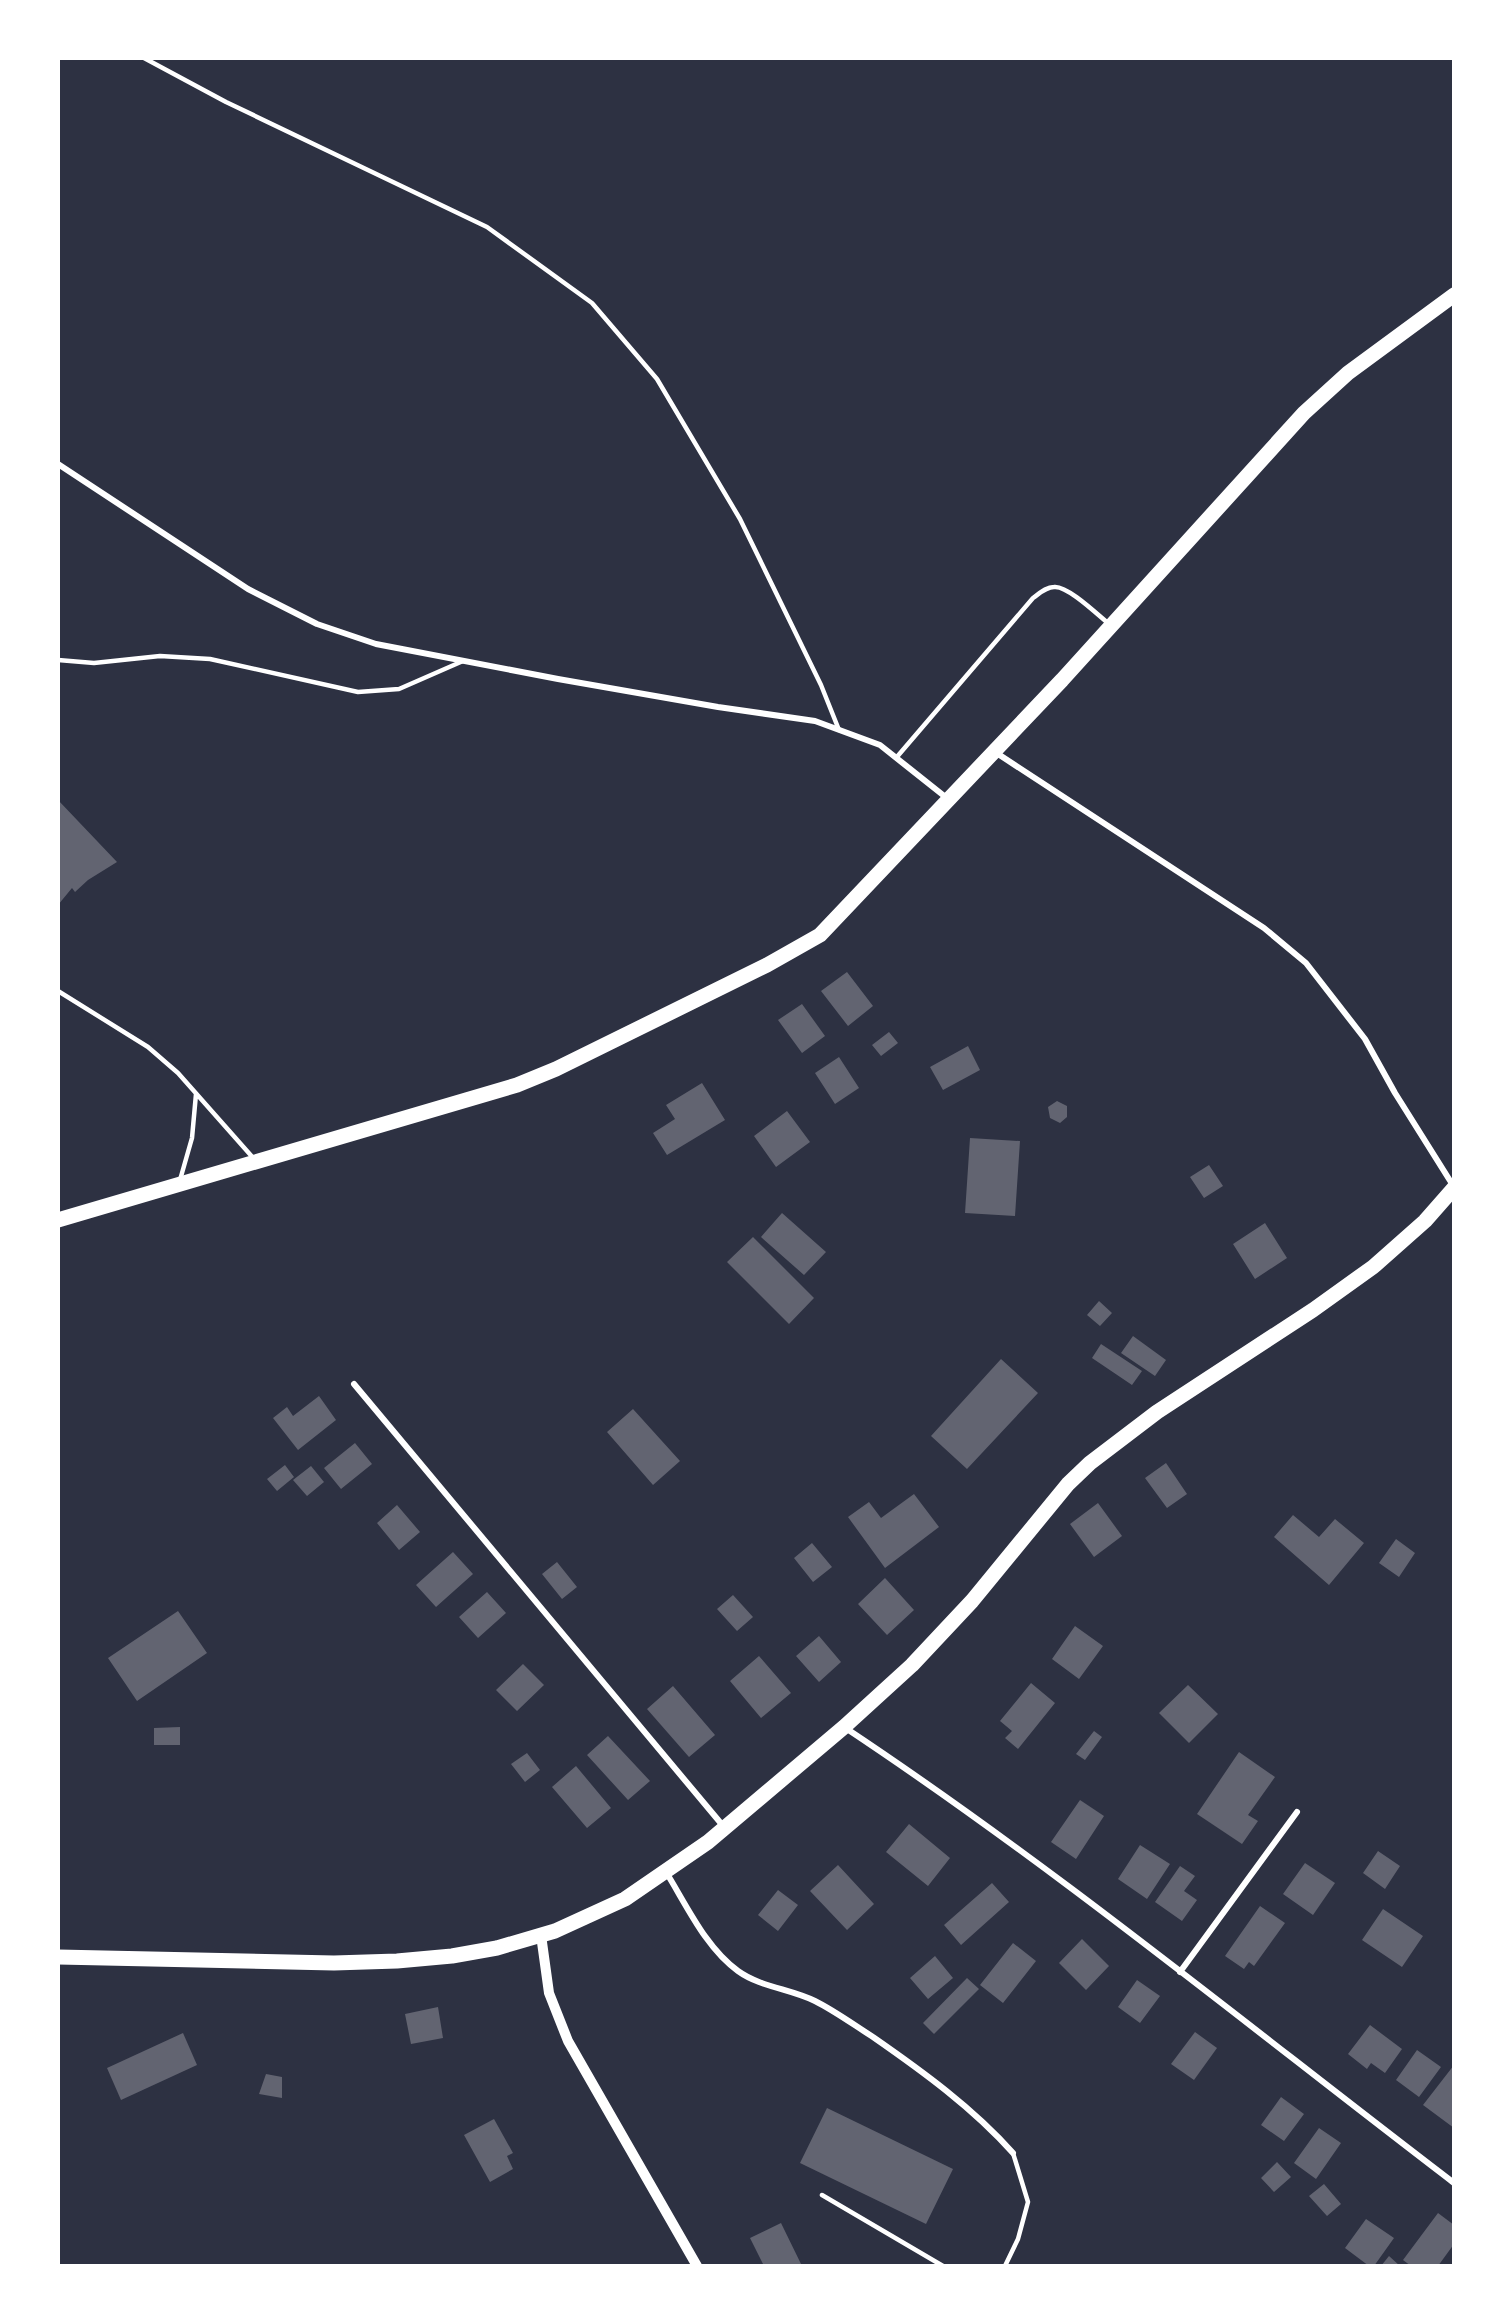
<svg xmlns="http://www.w3.org/2000/svg" width="1512" height="2324" viewBox="0 0 1512 2324" font-family="'Sofia Sans Condensed',sans-serif">
<style>
.building{fill:#626471}
.lines{fill:none;stroke-linecap:round;stroke-linejoin:round}
.service{stroke:#fff;stroke-width:4.5}
.minor{stroke:#fff;stroke-width:6}
.tertiary{stroke:#fff;stroke-width:10}
.primary{stroke:#fff;stroke-width:15}
</style>
<rect width="100%" height="100%" fill="#2d3142"/>
<path class="building" d="M58 800 117 862 88 880 75 892 72 888 58 905Z
M847 972 873 1006 848 1026 821 991Z
M802 1004 825 1036 802 1053 778 1020Z
M889 1032 898 1043 881 1056 872 1045Z
M968 1046 980 1070 943 1090 930 1067Z
M839 1057 859 1088 835 1104 815 1073Z
M702 1083 725 1120 667 1155 653 1133 675 1119 666 1105Z
M1057 1101 1067 1106V1117L1060 1123 1050 1118 1048 1107Z
M787 1111 810 1142 776 1167 754 1136Z
M970 1138 1020 1141 1015 1216 965 1213Z
M1209 1165 1223 1186 1204 1198 1190 1177Z
M782 1213 826 1252 804 1275 761 1237Z
M1265 1223 1287 1258 1255 1279 1233 1244Z
M753 1237 814 1298 789 1324 727 1262Z
M1099 1301 1112 1313 1100 1326 1087 1315Z
M1133 1336 1166 1360 1155 1376 1121 1353Z
M1101 1344 1142 1371 1132 1385 1092 1358Z
M1001 1359 1038 1393 967 1469 931 1436Z
M319 1396 336 1420 298 1450 273 1418 287 1407 293 1416Z
M633 1409 680 1461 653 1485 607 1432Z
M355 1443 372 1464 341 1489 324 1468Z
M1166 1463 1187 1494 1167 1508 1145 1478Z
M285 1465 294 1477 277 1491 267 1479Z
M311 1466 324 1482 307 1496 293 1480Z
M914 1494 939 1527 885 1568 848 1517 869 1502 881 1518Z
M1098 1503 1122 1536 1094 1557 1070 1524Z
M397 1505 420 1532 399 1550 377 1523Z
M1293 1515 1319 1537 1335 1519 1364 1543 1329 1585 1274 1537Z
M1396 1539 1415 1553 1399 1577 1379 1563Z
M812 1543 832 1567 813 1582 794 1558Z
M453 1552 473 1574 436 1607 416 1585Z
M557 1562 577 1587 562 1599 542 1574Z
M885 1578 914 1610 887 1635 858 1604Z
M487 1592 506 1613 478 1638 459 1617Z
M733 1595 753 1617 737 1631 717 1609Z
M178 1611 207 1653 137 1701 108 1658Z
M1075 1626 1103 1646 1079 1679 1052 1659Z
M819 1636 841 1662 819 1682 796 1656Z
M759 1656 791 1693 761 1718 730 1681Z
M523 1664 544 1685 517 1711 496 1690Z
M1031 1683 1055 1703 1018 1749 1005 1738 1012 1731 1000 1721Z
M1188 1685 1218 1714 1189 1743 1159 1713Z
M673 1686 715 1735 689 1757 647 1709Z
M180 1727V1745H154V1728Z
M1094 1731 1102 1737 1085 1760 1076 1754Z
M608 1736 650 1781 628 1800 587 1755Z
M1239 1752 1275 1777 1248 1815 1258 1821 1242 1844 1197 1814Z
M527 1753 540 1770 525 1782 511 1764Z
M576 1766 611 1808 587 1828 552 1787Z
M1080 1800 1104 1816 1076 1859 1051 1842Z
M909 1824 950 1858 928 1886 886 1852Z
M1140 1845 1170 1864 1147 1899 1118 1879Z
M1378 1851 1400 1866 1385 1889 1363 1873Z
M1305 1863 1335 1883 1313 1915 1283 1894Z
M838 1865 874 1904 847 1930 810 1891Z
M1180 1866 1195 1876 1184 1891 1197 1900 1182 1921 1155 1902Z
M992 1883 1009 1902 961 1945 944 1925Z
M778 1890 798 1905 778 1931 758 1915Z
M1260 1906 1285 1923 1254 1966 1249 1962 1244 1969 1225 1956Z
M1383 1909 1423 1936 1402 1967 1362 1940Z
M1082 1939 1109 1966 1086 1990 1059 1963Z
M1013 1943 1036 1961 1003 2003 980 1985Z
M935 1956 953 1978 928 1999 910 1978Z
M967 1978 979 1989 934 2034 923 2023Z
M1137 1980 1160 1996 1140 2023 1118 2007Z
M438 2007 443 2038 411 2044 405 2014Z
M1370 2025 1402 2049 1385 2073 1371 2063 1367 2069 1348 2054Z
M1195 2032 1217 2048 1194 2080 1171 2064Z
M183 2033 197 2065 121 2100 107 2068Z
M1417 2050 1441 2067 1419 2097 1396 2080Z
M1454 2065V2128L1423 2105Z
M266 2074 282 2077V2098L259 2094Z
M1281 2097 1304 2114 1284 2141 1261 2125Z
M827 2108 953 2169 926 2224 800 2163Z
M494 2119 513 2153 507 2156 513 2169 490 2182 464 2135Z
M1319 2128 1341 2143 1316 2179 1294 2163Z
M1277 2162 1291 2177 1274 2192 1261 2178Z
M1324 2184 1341 2204 1327 2216 1309 2196Z
M1438 2213 1454 2225V2244L1438 2266H1411L1403 2260Z
M1366 2219 1394 2238 1374 2266H1369L1345 2248Z
M781 2223 802 2266H764L750 2238Z
M1389 2256 1400 2266H1381Z"/>
<g class="lines">
<path class="service" d="M144 58 226 102 487 227 592 303 657 379 740 519 821 685 839 730
M58 660 94 663 160 656 210 659 358 692 399 689 463 661
M896 758 1033 598C1040 593 1046 587 1054 587 1067 585 1098 615 1109 624
M58 991 148 1047 178 1073 255 1160
M180 1180 192 1138 196 1094
M822 2195 943 2266
M1005 2266 1018 2239 1028 2202 1013 2153"/>
<path class="minor" d="M58 464 248 589 317 624 376 644 558 679 718 707 815 721 880 745 948 799
M995 752 1264 928 1306 963 1365 1039 1395 1093 1454 1187
M354 1384 724 1827
M844 1727C1055 1867 1252 2029 1454 2183
M666 1872C687 1906 706 1948 738 1971 760 1987 791 1989 815 2001 835 2011 854 2025 873 2037 922 2071 973 2108 1013 2153
M1180 1972 1297 1812"/>
<path class="tertiary" d="M541 1935 549 1993 568 2041 697 2266"/>
<path class="primary" d="M58 1220 517 1085 556 1069 767 965 820 935 1062 680 1304 413 1348 373 1454 295
M58 1957 334 1963 397 1961 452 1956 497 1948 555 1931 625 1899 708 1842 844 1727 912 1665 972 1601 1068 1484 1090 1463 1157 1412 1313 1310 1373 1267 1425 1221 1454 1188"/>
</g>
<rect width="1512" height="2324" fill="none" stroke="#ffffff" stroke-width="120"/>
</svg>
